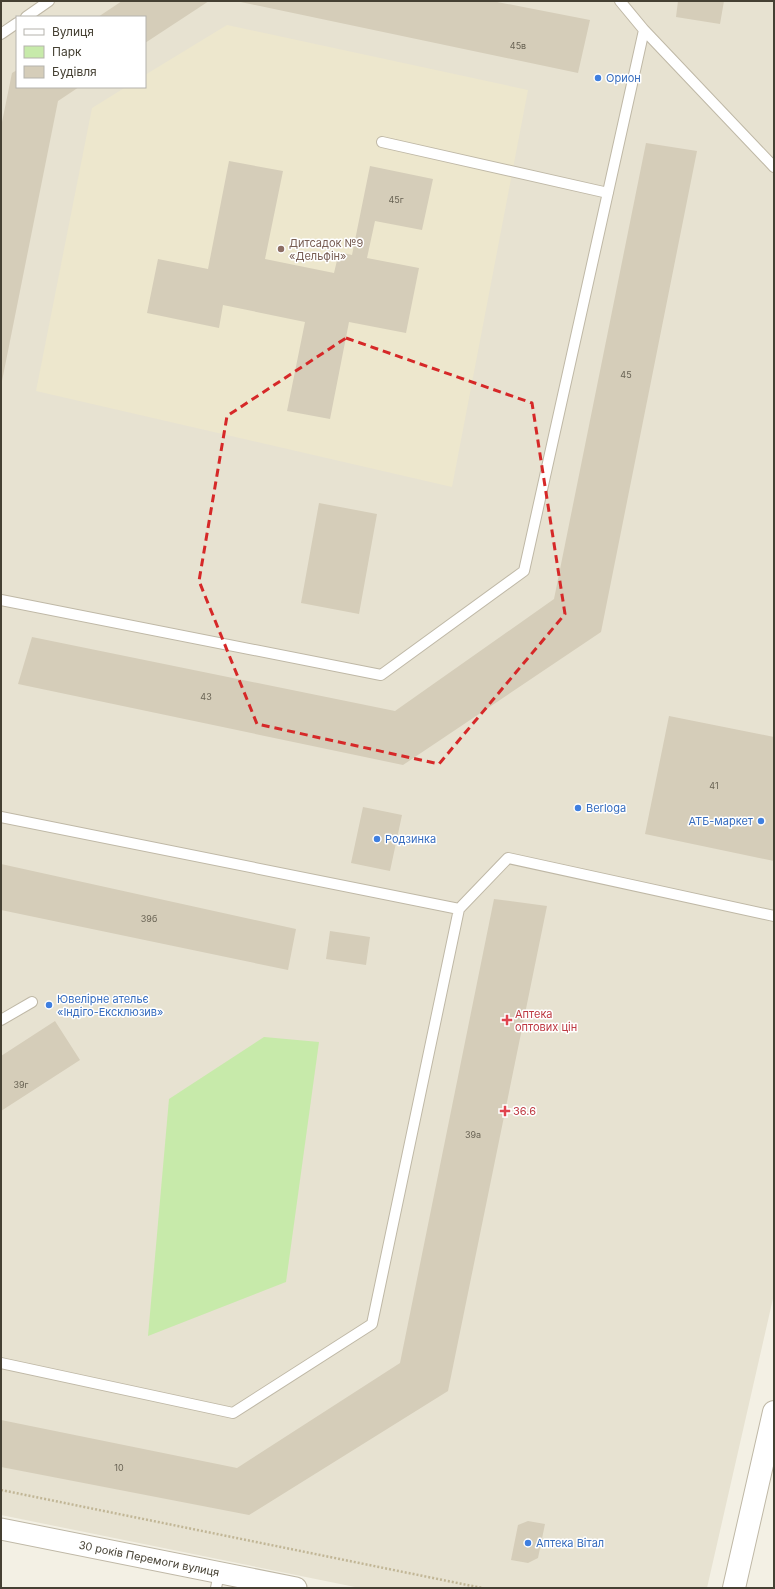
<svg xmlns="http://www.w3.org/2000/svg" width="775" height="1589" viewBox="0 0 775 1589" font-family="Inter,sans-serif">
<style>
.residential{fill:#e7e2d1;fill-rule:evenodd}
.education{fill:#ede7cd}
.green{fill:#c7eaaa}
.building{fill:#d5cdb9}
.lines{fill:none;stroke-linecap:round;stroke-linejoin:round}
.service-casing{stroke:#bfb8a6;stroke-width:12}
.minor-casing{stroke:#bfb8a6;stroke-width:23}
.tertiary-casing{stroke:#bfb8a6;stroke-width:24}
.path{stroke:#c1b696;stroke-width:2.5;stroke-dasharray:2 2;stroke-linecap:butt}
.service{stroke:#fff;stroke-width:10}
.minor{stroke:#fff;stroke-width:21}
.tertiary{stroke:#fff;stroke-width:22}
.marked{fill:none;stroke:#d62828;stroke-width:3;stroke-dasharray:8 5;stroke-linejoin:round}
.shop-dot{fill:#3f7fe0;stroke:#fff;stroke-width:1.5}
.education-dot{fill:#8d6e63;stroke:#fff;stroke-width:1.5}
.health-dot{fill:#e0444e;stroke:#fff;stroke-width:1.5}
.labels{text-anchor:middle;stroke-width:3;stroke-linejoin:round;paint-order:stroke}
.number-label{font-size:9px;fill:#696354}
.shop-label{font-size:11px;fill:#366cbe;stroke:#fff;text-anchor:start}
.education-label{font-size:11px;fill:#785e54;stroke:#fff;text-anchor:start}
.health-label{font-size:11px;fill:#be3a42;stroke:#fff;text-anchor:start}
.street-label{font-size:11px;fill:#454033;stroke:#fff}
</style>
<rect width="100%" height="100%" fill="#f3f0e4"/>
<path class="residential" d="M1 1H774V1294L707 1588H360L1 1515ZM17 17H145V87H17Z"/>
<path class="education" d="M227 25 528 90 452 487 36 391 92 108 126 87H145V75Z"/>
<path class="green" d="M264 1037 319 1042 286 1282 148 1336 169 1099Z"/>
<path class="building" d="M122 1H209L145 43V17H98Z
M236 1H492L590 20 578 73Z
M678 1H724L720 24 676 17Z
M17 70V87H79L58 101 2 381 1 127 12 73Z
M646 143 697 151 601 632 403 765 18 684 32 637 395 711 554 599Z
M229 161 283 171 265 259 334 273 339 252 352 255 370 166 433 179 422 230 375 221 367 258 419 268 406 333 349 322 330 419 287 411 305 322 223 305 219 328 147 313 158 259 208 269Z
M319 503 377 514 359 614 301 603Z
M669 716 774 737V861L645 834Z
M363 807 402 815 390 871 351 863Z
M1 864 296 929 288 970 1 910Z
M494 899 547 906 448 1391 249 1515 1 1467V1420L237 1468 400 1363Z
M330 931 370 937 366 965 326 959Z
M55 1021 80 1060 1 1111V1056Z
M528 1521 545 1524 538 1558 528 1563 511 1560 518 1525Z"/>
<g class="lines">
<defs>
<path id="service" d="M620 1 644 30 774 167
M26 17 49 1
M1 34 17 23
M382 142 608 193
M1 600 381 675 524 571 644 30
M1 817 459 909 508 858 774 916
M1 1020 32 1002
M1 1363 233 1413 372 1324 459 909
M216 1588 219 1573"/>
<g id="minor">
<path id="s1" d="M1 1529 296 1588"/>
</g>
<path id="tertiary" d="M734 1588 774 1412"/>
</defs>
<use href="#service" class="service-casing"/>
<use href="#minor" class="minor-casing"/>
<use href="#tertiary" class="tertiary-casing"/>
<path class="path" d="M1 1490 482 1588"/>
<use href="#service" class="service"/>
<use href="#minor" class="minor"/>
<use href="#tertiary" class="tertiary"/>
</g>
<path class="marked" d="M346 338 532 403 565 614 439 764 257 724 199 581 227 416Z"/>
<g class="shop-dot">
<circle cx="598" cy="78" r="4"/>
<circle cx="578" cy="808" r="4"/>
<circle cx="761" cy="821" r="4"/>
<circle cx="377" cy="839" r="4"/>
<circle cx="49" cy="1005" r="4"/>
<circle cx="528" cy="1543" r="4"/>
</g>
<circle class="education-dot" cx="281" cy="249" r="4"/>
<g class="health-dot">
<path d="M505 1014h4v4h4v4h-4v4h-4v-4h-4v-4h4z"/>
<path d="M503 1105h4v4h4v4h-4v4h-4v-4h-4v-4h4z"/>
</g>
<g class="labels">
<g class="number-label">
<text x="518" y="49">45в</text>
<text x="396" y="203">45г</text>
<text x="626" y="378">45</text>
<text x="206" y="700">43</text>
<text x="714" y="789">41</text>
<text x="149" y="922">39б</text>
<text x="21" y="1088">39г</text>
<text x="473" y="1138">39а</text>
<text x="119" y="1471">10</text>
</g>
<g class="shop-label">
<text x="606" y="82">Орион</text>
<text x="586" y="812">Berloga</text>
<text x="753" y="825" text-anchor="end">АТБ-маркет</text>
<text x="385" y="843">Родзинка</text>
<text x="57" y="1003">Ювелірне ательє<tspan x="57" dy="13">«Індіго-Ексклюзив»</tspan></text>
<text x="536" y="1547">Аптека Вітал</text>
</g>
<g class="education-label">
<text x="289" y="247">Дитсадок №9<tspan x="289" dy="13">«Дельфiн»</tspan></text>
</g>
<g class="health-label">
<text x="515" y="1018">Аптека<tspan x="515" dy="13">оптових цін</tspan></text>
<text x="513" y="1115">36.6</text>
</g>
<g class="street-label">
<text dy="4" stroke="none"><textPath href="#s1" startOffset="151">30 років Перемоги вулиця</textPath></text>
</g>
</g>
<rect width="775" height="1589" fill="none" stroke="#454033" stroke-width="4"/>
<rect x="16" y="16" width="130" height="72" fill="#ffffff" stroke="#b5b3ad"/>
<rect x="24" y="29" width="20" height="6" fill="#ffffff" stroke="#b5b3ad"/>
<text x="52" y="36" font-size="12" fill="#454033">Вулиця</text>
<rect x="24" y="46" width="20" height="12" fill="#c7eaaa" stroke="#b5b3ad"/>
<text x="52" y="56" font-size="12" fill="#454033">Парк</text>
<rect x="24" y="66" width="20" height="12" fill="#d5cdb9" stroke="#b5b3ad"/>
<text x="52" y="76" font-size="12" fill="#454033">Будівля</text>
</svg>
